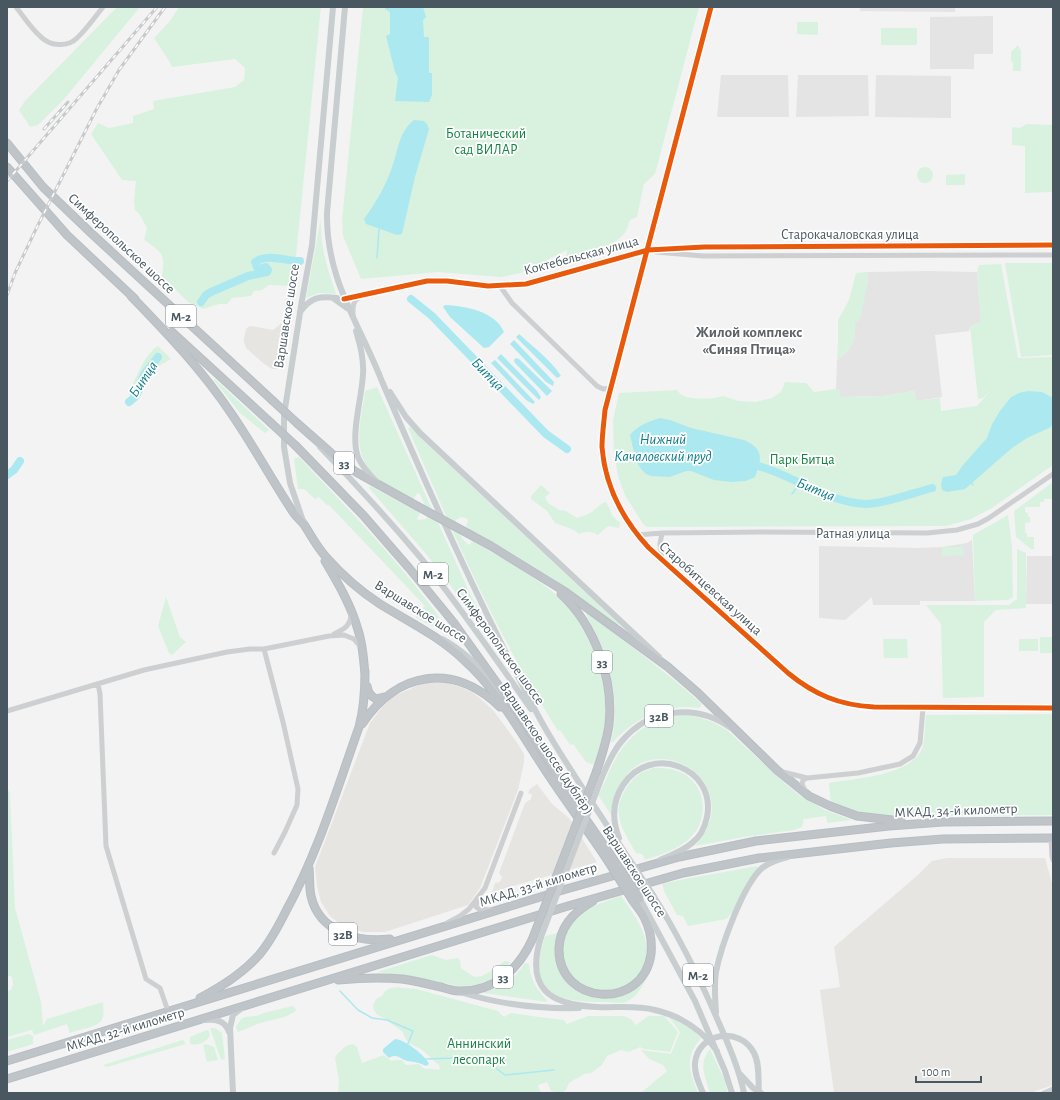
<svg xmlns="http://www.w3.org/2000/svg" width="1060" height="1100" viewBox="0 0 1060 1100" font-family="'Alegreya Sans',sans-serif">
<style>
.commercial{fill:#e6e5e2}
.education{fill:#e5e4e5}
.green{fill:#d8f2df}
.water{fill:#ace8f0}
.lines{fill:none;stroke-linecap:round;stroke-linejoin:round}
.stream{stroke:#ace8f0;stroke-width:1.5}
.river{stroke:#ace8f0;stroke-width:8}
.highway-casing{stroke:#b8bec3;stroke-width:9}
.minor{stroke:#cdcfd1;stroke-width:5}
.major{stroke:#c8ced0;stroke-width:6}
.highway{stroke:#bec4c8;stroke-width:7}
.rail-casing{stroke:#c8c9cb;stroke-width:3}
.rail{stroke:#fff;stroke-width:1.5;stroke-dasharray:4.5;stroke-linecap:butt}
.highway-bridge-casing{stroke:#b8bec3;stroke-width:9;stroke-linecap:butt}
.major-bridge{stroke:#c8ced0;stroke-width:6}
.highway-bridge{stroke:#bec4c8;stroke-width:7}
.cycleway-casing{stroke:#fff;stroke-width:8}
.cycleway{stroke:#e8590c;stroke-width:5}
.labels{text-anchor:middle;stroke-width:3.5;stroke-linejoin:round;paint-order:stroke}
.shield{fill:#fff;stroke:#808a90;stroke-width:1}
.shield-label{font-size:13px;font-weight:bold;fill:#495860}
.park-label{font-size:14px;fill:#168542;stroke:#fff}
.street-label{font-size:14px;fill:#495860;stroke:#fff}
.neighbourhood-label{font-size:15px;font-weight:bold;fill:#5e6367;stroke:#fff}
.water-label{font-size:15px;font-style:italic;fill:#0c7d8a;stroke:#fff}
</style>
<rect width="100%" height="100%" fill="#f3f3f3"/>
<path class="commercial" d="M282 323 279 347 281 360 279 368 276 369H272L263 363 246 348 244 342V338L246 329 248 327 251 326 273 330Z
M433 682 447 683 460 687 472 692 481 699 493 710 518 744 524 754V762L518 790 480 888 468 905 385 932H363L351 929 340 924 330 916 321 902 317 886 315 867 370 723 383 706 394 696 422 684Z
M537 784 552 804 569 818 597 862 492 892 495 883 500 882 501 880 502 877 499 873 525 803 531 799 532 795 528 793 530 789Z
M947 858H1045L1053 887V1085L1030 1093H834L820 990 840 987 834 947 919 874 932 861Z"/>
<path class="education" d="M860 7H955V12L860 11Z
M993 16V54H974V69H930V17Z
M721 75H788L789 117H717Z
M798 75H868L869 116 796 117Z
M876 75 951 76V118L875 117Z
M928 271 977 272 981 322 970 327 969 331 935 335 942 397 916 401 914 391 884 396 840 397V390L836 389 837 360 848 351 855 323 868 281V272Z
M972 540 975 601H920V605H873L872 597 845 620 819 618V546L918 548 942 547 967 543Z
M1027 556H1053V604H1026Z"/>
<path class="green" d="M117 7H140L65 98 38 125 30 127 19 110 25 101Z
M179 7H321L293 286 269 285 262 290 254 291 251 296 232 298 227 304H219L203 309 188 302 162 276C165 253 163 253 144 240L147 228 140 215 135 210 134 200 136 181 122 180 91 134 98 123 109 128 133 123V116L154 109 153 101 235 87 244 80 245 68 235 59 172 67 169 61 154 38 170 21Z
M363 7H699L655 174 644 184 637 217 630 220C628 224 627 231 624 234 612 248 583 254 566 259L567 250 521 273 501 277 438 272 361 279 343 236 342 221Z
M797 22H818V35L797 34Z
M881 28H917V45H881Z
M1018 45 1021 51V71H1013V63L1011 61V52Z
M1027 124 1053 125V192L1025 193V146L1012 145V127L1020 128Z
M917 175a8 8 0 1 1 16 0a8 8 0 1 1-16 0Z
M965 174V185H946V175Z
M321 218C320 247 327 267 336 294L319 293 306 298Z
M1005 263H1053V355L1021 357Z
M1001 264 1018 358 1053 357V465L992 508 971 519 946 526 647 527 643 524 625 495 618 476 614 452 613 420 619 393 677 390C679 393 681 395 684 396 694 400 714 399 723 396L739 401 755 402 772 398 781 392 785 382 806 383 814 392 836 389 840 390V397L884 396 914 391 916 401 940 398 941 411 977 406 993 388 983 398 978 399 970 327 981 322 977 272 979 265Z
M868 272V281L860 320 855 323C856 344 853 347 837 360L838 342V320L849 300 856 273Z
M158 346 171 359 150 371 139 399 136 402 126 400 130 395V390C137 377 144 354 158 346Z
M215 379 269 430 265 433 240 413 214 380Z
M377 387 462 576 472 598 489 629 485 631 427 555 369 488 370 486 420 513 417 519 419 520 426 519 428 513 420 494 417 493 414 499C405 495 395 490 387 485 348 460 360 429 365 391Z
M410 427 428 445 619 624 618 626C571 589 519 556 466 527L468 519 461 517 456 520C455 528 462 542 470 545L472 541C503 559 543 580 567 605 594 633 609 687 605 724 603 738 598 752 594 765L586 762 573 744 570 745 560 730 558 731C533 691 509 649 488 606 459 548 434 488 408 428Z
M299 457C352 513 407 569 451 634L449 635 415 617 425 606 329 505H327L319 497 315 499 304 489H298L294 459Z
M1053 482V501L1052 499H1044V502H1040V507H1025V512L1028 513V516L1030 517V522L1025 523V533H1027V537H1034V549H1031L1016 537 1014 511Z
M541 485 550 493 545 497 548 503 559 510 566 511 577 518C583 516 591 514 595 509 599 506 600 504 606 502 612 511 609 516 620 522L619 528 608 526 598 535C591 531 586 531 579 534L574 530 555 523 547 511 531 499V496Z
M1008 515 1012 547 1013 597 1008 600 975 601 973 535Z
M942 547H963L964 555 942 556Z
M1017 549 1026 553V608L996 610 984 622V697L943 698 941 624 926 605H1009L1017 599Z
M166 597 180 637 186 642 172 655 169 653 158 626Z
M588 612 673 679 702 704 699 708C666 703 635 718 613 742H611C623 697 606 653 586 614Z
M1040 637H1053V653H1040Z
M883 639H907L908 658H884Z
M1019 639H1038V651H1019Z
M1053 714V815L889 816 857 813 831 804 829 783C856 778 914 776 923 746 925 736 925 725 926 715Z
M681 715C699 716 713 721 728 731L787 785 799 795 825 810 852 820 827 823 826 816 804 819 802 827 794 830 744 837 695 846C758 776 625 707 611 815L598 795C600 791 602 788 604 784 607 777 610 768 615 760 628 734 653 718 681 715Z
M653 768C663 768 671 768 680 772 706 783 710 818 691 837 679 849 660 855 645 860L642 854 636 853C630 842 621 829 619 816 616 801 628 781 641 773 645 771 649 770 653 768Z
M7 788 10 793 15 908 41 1002 43 1026 47 1019 103 1002C103 1008 105 1016 101 1021 97 1027 77 1030 70 1033L67 1024 34 1035 32 1030 35 1029 7 1037V991L11 990 13 984 12 977 7 975Z
M757 866 758 868 747 882 732 913 726 919 688 926 683 916 677 915 665 893 662 884 680 880Z
M621 896C632 911 646 930 647 950 651 997 575 1007 564 961 562 955 562 949 563 943 571 910 593 906 621 896Z
M558 933C556 941 555 947 555 955 558 988 597 1007 626 994 632 991 638 986 643 981L645 982C640 990 635 998 626 1002 620 1004 611 1002 605 1002 580 1002 545 1002 539 972 537 960 542 947 545 936Z
M432 955 446 960 458 958 460 961 461 968C464 970 468 973 471 975 481 982 497 966 505 961L510 962 507 968 492 979 478 984 463 987 418 978 377 972Z
M525 963 529 964C530 979 537 990 547 1000V1002L484 993V992C502 987 515 979 525 963Z
M397 987 403 988 416 989 498 1011 504 1017 511 1013 539 1017 564 1020 567 1024 588 1016H624L631 1019 636 1025 648 1016H664L678 1032 670 1052 644 1049 640 1047 629 1052 621 1050 607 1056 602 1065 591 1073 584 1074 569 1083 566 1090 561 1093 551 1091 547 1082 538 1085 541 1093H338L339 1081 335 1058 337 1054 346 1046 353 1044 357 1047 362 1063 384 1055 391 1061 397 1060H402L406 1065 419 1064 424 1069C430 1067 434 1071 440 1069L439 1065C432 1060 427 1053 419 1048 416 1046 411 1045 408 1042 405 1038 404 1035 402 1031 395 1027 390 1022 384 1018 381 1017 377 1015 376 1013 370 1006 375 998 382 996 385 989 390 988 397 987Z
M293 1006 295 1008 296 1011 285 1017 260 1023 238 1032 236 1027 241 1019 245 1017 256 1016 267 1012Z
M669 1017 690 1028 701 1038C684 1059 689 1070 698 1093H643L642 1092 667 1071 663 1065 649 1059 641 1050 671 1054 680 1032Z
M210 1028H215L222 1033 225 1059 221 1060Z
M208 1030 210 1035C206 1043 198 1046 190 1044V1037L204 1031Z
M28 1034 33 1036V1044L7 1052V1040Z
M183 1040 186 1044 107 1067 103 1065Z
M206 1044 214 1047 218 1060 207 1062 203 1045Z
M710 1049 726 1083 727 1093H710C705 1077 698 1063 710 1049Z"/>
<path class="water" d="M385 7H423L426 17 423 20 424 37H429V73H432V95L429 102 395 101 398 78 395 72 386 36 390 34V12L385 9Z
M414 120 424 121 427 124 429 129 415 177 402 234 397 235 366 224 364 219C376 202 386 186 392 167 399 149 398 133 414 120Z
M445 305C465 306 495 311 504 332L489 347 484 348 450 317 443 307Z
M519 334C533 347 550 359 561 376L557 378 516 337Z
M514 340 554 382 553 386 546 382 510 344Z
M501 354 537 391 541 397 539 400 497 358Z
M516 358 519 359 552 391 547 396 515 363 514 360Z
M495 360 535 402 533 404 526 400 491 363Z
M1028 391 1042 392 1053 398V421L1051 427 1027 438 1012 448 965 489 947 492 942 490 941 484 943 477 956 475 963 465 987 438 992 424 1000 411 1011 397 1019 393Z
M660 418 670 420 691 428 744 440C764 449 762 458 755 477L746 481 731 482 714 480 691 471H686L670 477 651 476 646 474 641 469 636 461 630 435C638 425 648 422 660 418Z
M395 1039C404 1039 425 1055 429 1064L426 1066C418 1062 415 1062 407 1061 400 1059 397 1053 389 1058L383 1052V1049Z"/>
<g class="lines">
<path class="stream" d="M377 258 379 229
M972 483 973 485
M792 494 800 483
M340 991 358 1010 372 1018 387 1020 413 1031 407 1046
M426 1059 481 1057 505 1075 554 1070"/>
<path class="river" d="M411 299 432 316 546 434 567 449
M201 302 206 295 211 292 248 276 267 272 268 270 266 267 260 269 257 267 255 262C268 253 285 261 300 261
M129 402C143 392 137 386 144 375 148 368 154 363 158 357
M750 464C790 472 823 502 866 504 884 504 913 493 932 488
M7 475 14 470 20 461"/>
<defs>
<path id="highway" d="M7 143 43 187 91 233 272 400
M7 167 67 235 135 299
M131 296C168 334 203 371 233 416 254 447 272 480 293 512 296 517 302 521 305 526 312 537 317 547 326 557 341 574 360 591 380 604 409 622 439 636 464 660 497 689 518 729 542 765 563 798 587 829 608 861
M172 332 270 422
M298 424 331 453 356 472 417 506
M296 446 363 515 409 568 454 623 521 717 577 806
M469 534 491 546 564 591 668 667 698 693 777 770 809 796 830 806 857 816 901 821
M325 561C338 583 351 605 358 630 363 645 364 661 365 676
M561 594C595 625 614 680 609 725 607 740 602 755 597 770
M367 686C368 693 371 696 376 699L384 697
M362 724C397 671 454 662 500 707
M583 815 614 860
M309 868C310 877 309 887 311 896 319 932 358 943 390 939
M593 901C575 911 560 926 559 948 557 1005 643 1012 651 954 652 943 650 929 645 919 642 912 637 907 633 901
M338 980C359 978 381 977 402 979 416 981 428 984 441 987 447 989 453 991 459 991 494 992 518 970 532 940
M200 998C221 987 243 973 259 955 270 942 278 927 286 911 318 853 337 789 359 727 364 709 365 690 365 671
M7 1061 563 890 679 857 756 841 889 826 943 822 1053 821
M7 1079 568 906 683 873 759 858 891 843 943 839 1053 838"/>
</defs>
<use href="#highway" class="highway-casing"/>
<path class="minor" d="M16 7C24 17 31 28 40 36 49 46 67 48 77 38 86 30 95 17 103 7
M711 7 605 410C604 422 602 435 602 447 605 485 623 520 649 548L788 673C815 695 839 705 874 707L1053 708
M656 252 703 256 1053 255
M500 286 512 303 597 386 603 389 611 388
M344 299 427 281H447L488 286 526 284 648 250 704 247 1053 245
M353 316C353 308 352 301 360 297
M637 535 662 533 763 532 927 533 957 530 978 524 989 518 1053 474
M662 560 660 544 662 533
M334 634C344 629 351 626 351 613
M264 649 283 722 298 789 297 805 285 832 274 853
M492 680 499 697
M98 684 100 694 106 846 146 979 160 988 168 1011
M7 711 144 670 227 652 250 649H264L329 636 344 635 354 639 361 647
M783 772 807 778 858 773 900 764 913 756 920 743 923 708
M806 792 802 784 803 780 807 778
M1051 838 1052 856 1053 860
M477 901 476 907 479 909 491 910
M447 923 460 916 469 909 485 888 521 793
M1044 1093 1053 1089"/>
<path class="major" d="M345 7 327 213C326 279 358 321 381 379 420 471 461 563 506 653 521 681 534 711 551 738 575 778 602 817 627 856
M333 298 347 308
M300 312C311 297 319 296 337 298
M356 331C360 345 364 359 363 374 362 398 350 435 358 457 362 467 370 475 377 482
M390 392 406 417 420 433 659 657
M320 447C355 483 388 519 420 557 460 606 495 658 531 709
M303 521 290 483 284 447V415L302 300 312 245 333 7
M442 639C463 650 478 665 493 683
M602 777C607 765 612 753 621 742 649 708 696 703 731 728
M619 838C612 820 612 802 623 785 650 743 717 767 707 817 705 827 700 837 692 843 683 851 671 855 660 860
M653 895C679 936 700 979 719 1023 729 1046 739 1069 744 1093
M640 899 695 1001 725 1071 732 1093
M541 937C525 988 549 1005 597 1007 616 1008 636 1005 655 1010 680 1016 702 1030 717 1051
M460 992C498 1004 539 1009 579 1008
M716 1012C715 999 714 985 716 972 721 946 743 885 762 868 770 862 779 859 788 857
M204 1020C215 1019 225 1020 229 1032
M740 1074 753 1088 761 1093
M233 1093 230 1028 233 1015 242 1008"/>
<use href="#highway" class="highway"/>
<defs>
<path id="rail" d="M44 129 68 102
M7 181 157 7
M7 295 15 273 36 229 96 110 119 70 165 7"/>
</defs>
<use href="#rail" class="rail-casing"/>
<use href="#rail" class="rail"/>
<defs>
<path id="highway-bridge" d="M272 400 298 424
M270 422 296 446
M417 506 469 534
M614 860 640 899
M608 861 633 901
M532 940 597 770"/>
</defs>
<use href="#highway-bridge" class="highway-bridge-casing"/>
<path class="major-bridge" d="M627 856 653 895
M541 937 602 777
M703 1093C699 1084 694 1073 695 1063 698 1032 740 1026 754 1053 760 1064 758 1081 759 1093"/>
<use href="#highway-bridge" class="highway-bridge"/>
<defs>
<path id="cycleway" d="M711 7 605 410C604 422 602 435 602 447 605 485 623 520 649 548L788 673C815 695 839 705 874 707L1053 708
M344 299 427 281H447L488 286 526 284 648 250 704 247 1053 245"/>
</defs>
<use href="#cycleway" class="cycleway-casing"/>
<use href="#cycleway" class="cycleway"/>
</g>
<g class="labels">
<g class="shield">
<rect x="166" y="305" width="30" height="22" rx="3"/>
<rect x="334" y="452" width="20" height="22" rx="3"/>
<rect x="418" y="563" width="30" height="22" rx="3"/>
<rect x="592" y="651" width="20" height="22" rx="3"/>
<rect x="645" y="705" width="28" height="22" rx="3"/>
<rect x="329" y="923" width="28" height="22" rx="3"/>
<rect x="683" y="964" width="30" height="22" rx="3"/>
<rect x="493" y="966" width="20" height="22" rx="3"/>
</g>
<g class="shield-label">
<text x="181" y="321">М-2</text>
<text x="344" y="468">33</text>
<text x="433" y="579">М-2</text>
<text x="602" y="667">33</text>
<text x="659" y="721">32B</text>
<text x="343" y="939">32B</text>
<text x="698" y="980">М-2</text>
<text x="503" y="982">33</text>
</g>
<g class="park-label">
<text x="486" y="138">Ботанический<tspan x="486" dy="16">сад ВИЛАР</tspan></text>
<text x="802" y="464">Парк Битца</text>
<text x="479" y="1048">Аннинский<tspan x="479" dy="16">лесопарк</tspan></text>
</g>
<g class="street-label">
<text x="850" y="239">Старокачаловская улица</text>
<text transform="translate(122 243) rotate(43)" y="5">Симферопольское шоссе</text>
<text transform="translate(581 255) rotate(-15)" y="5">Коктебельская улица</text>
<text transform="translate(286 316) rotate(-81)" y="5">Варшавское шоссе</text>
<text x="853" y="538">Ратная улица</text>
<text transform="translate(711 588) rotate(42)" y="5">Старобитцевская улица</text>
<text transform="translate(421 611) rotate(32)" y="5">Варшавское шоссе</text>
<text transform="translate(501 646) rotate(54)" y="5">Симферопольское шоссе</text>
<text transform="translate(547 748) rotate(56)" y="5">Варшавское шоссе (дублёр)</text>
<text transform="translate(956 810) rotate(-2)" y="5">МКАД, 34-й километр</text>
<text transform="translate(635 871) rotate(57)" y="5">Варшавское шоссе</text>
<text transform="translate(538 884) rotate(-17)" y="5">МКАД, 33-й километр</text>
<text transform="translate(125 1029) rotate(-17)" y="5">МКАД, 32-й километр</text>
</g>
<g class="neighbourhood-label">
<text x="749" y="337">Жилой комплекс<tspan x="749" dy="17">«Синяя Птица»</tspan></text>
</g>
<g class="water-label">
<text transform="translate(488 374) rotate(46)" y="5">Битца</text>
<text transform="translate(143 379) rotate(-56)" y="5">Битца</text>
<text x="663" y="444">Нижний<tspan x="663" dy="17">Качаловский пруд</tspan></text>
<text transform="translate(816 489) rotate(22)" y="5">Битца</text>
</g>
</g>
<rect width="1060" height="1100" fill="none" stroke="#495860" stroke-width="16"/>
<path d="M916 1076v6h65v-6" fill="none" stroke="#495860" stroke-width="2"/>
<text x="922" y="1076" font-size="12" fill="#495860" stroke="#ffffff" stroke-width="3" paint-order="stroke">100 m</text>
</svg>
